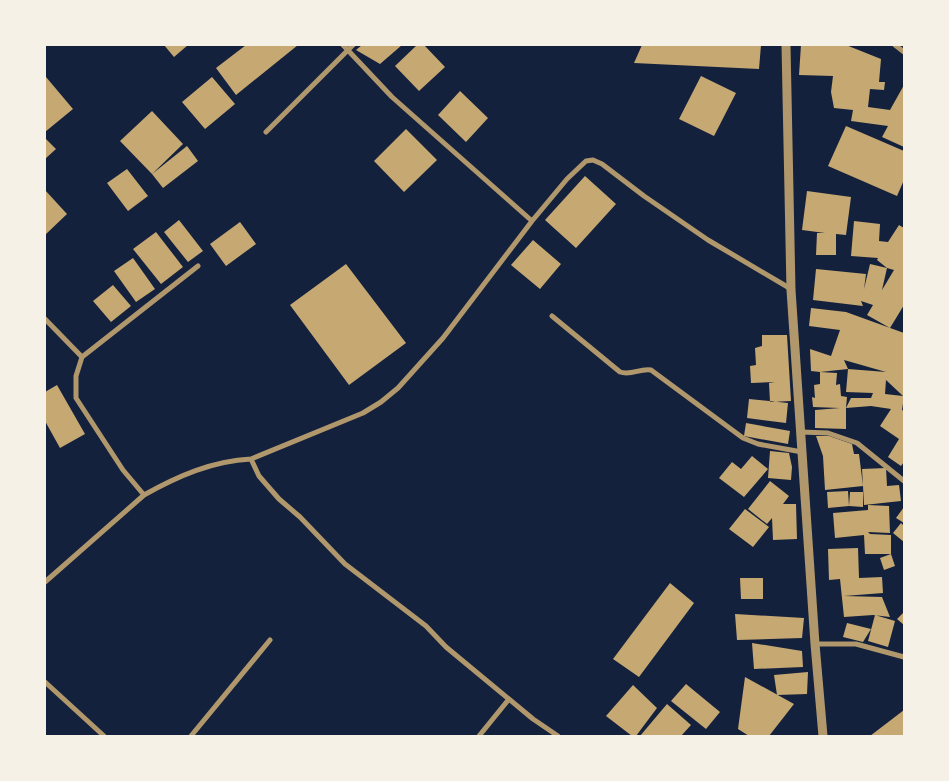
<svg xmlns="http://www.w3.org/2000/svg" width="949" height="781" viewBox="0 0 949 781" font-family="'Libre Baskerville',serif">
<style>
.building{fill:#c6a872;fill-rule:evenodd}
.lines{fill:none;stroke-linecap:round;stroke-linejoin:round}
.minor{stroke:#b1986c;stroke-width:5}
.tertiary{stroke:#b1986c;stroke-width:9}
</style>
<rect width="100%" height="100%" fill="#14213d"/>
<path class="building" d="M164 45H188L174 57Z
M246 45H298L236 95 216 68Z
M362 45H402L380 64 356 50Z
M417 45H424L445 67 419 91 395 66Z
M642 45H761L759 69 634 63Z
M801 45H846L881 59 879 82H885L884 90 870 89 868 107 890 110 904 85V147L882 137 888 126 851 121 853 110 834 108 831 92 833 76 799 75Z
M701 76 736 93 714 136 679 119Z
M46 77 73 109 45 132V78Z
M212 77 235 104 205 129 182 102Z
M460 91 488 118 466 142 438 115Z
M152 111 183 144 152 174 187 146 198 161 163 188 152 174 120 141Z
M846 126 904 151V180L897 196 828 166Z
M406 129 437 160 404 192 374 161Z
M45 138 56 149 45 159Z
M127 169 148 196 128 211 107 183Z
M585 176 616 204 576 248 545 220Z
M45 190 67 214 45 235Z
M807 191 851 197 846 235 836 234V255H816L817 233H825L802 230Z
M179 220 203 251 188 262 164 232Z
M854 221 880 224 879 241 888 242 899 225 904 228V305L890 328 867 315 873 305 861 301 863 306 813 300 816 269 866 274 864 289 870 264 887 268 882 290 894 270 887 268 877 260 878 258 851 256Z
M240 222 256 244 226 266 210 244Z
M156 232 183 267 161 284 133 249Z
M533 240 561 264 540 289 511 265Z
M133 258 155 289 136 302 114 271Z
M346 264 406 343 349 385 290 305Z
M113 285 131 306 111 322 93 301Z
M811 308 846 312 904 333V397L902 410 904 411V462L901 466 888 457 899 439 880 426 891 409 871 406 846 408 851 398H871L873 393 846 392 848 369 886 372 844 360 848 369 820 372 837 373 836 385 840 384 841 396 847 397 846 408V429L815 428V410L840 408 813 407 812 397 815 398 814 385 820 384V372L811 371 810 349 831 356 840 330 809 326ZM886 380 903 396 885 394Z
M762 335H787L791 401 770 402 769 383 775 382 751 383 750 366 756 365 755 348 762 346Z
M57 385 85 434 60 448 45 421V392Z
M749 399 788 403 786 423 747 418Z
M746 423 790 431 788 444 744 436Z
M816 436H829L852 444 854 454H859L863 486 862 469 886 468 887 486 899 485 901 501 864 505 863 486 825 490 823 456Z
M770 451 789 453 792 467 791 480 768 478Z
M752 456 768 469 744 497 719 478 732 462 741 469Z
M770 481 789 496 783 504H796L797 539 773 540 772 518 767 524 748 509Z
M848 491 849 506 828 508 827 492Z
M850 492H863V507L849 506Z
M868 505 889 506 890 533 868 532 870 534 891 535V554L895 566 884 570 880 558 891 554H865L864 535 835 538 833 513 868 510Z
M904 507V523L896 518Z
M745 509 769 527 753 547 729 529Z
M901 523 904 526V542L893 533Z
M858 548 859 578 882 577 883 593 844 596 882 597 890 617 873 615 844 617 840 579 829 580 828 549Z
M740 578H763V599H741Z
M670 583 694 603 639 677 613 659Z
M904 612V625L897 619Z
M735 614 804 618 802 638 737 640Z
M875 615 895 621 888 647 868 641Z
M847 623 871 629 863 642 843 637Z
M752 643 802 651 803 667 754 669Z
M808 672 807 694 777 695 774 675Z
M745 677 794 704 769 736H749L738 729Z
M686 684 720 712 706 729 671 701Z
M633 685 657 708 636 736H632L606 716Z
M667 704 691 725 681 736H640Z
M904 710V736H870Z"/>
<g class="lines">
<path class="minor" d="M343 45 392 97 532 221
M895 45 904 52
M266 132 353 45
M552 316 620 372C631 376 640 368 651 370L743 438 758 444 802 452
M45 319 82 357 76 376V398L123 470 144 495C178 476 212 461 251 459
M82 357 198 266
M801 432 828 433 857 443 904 481
M45 582 144 495
M815 644H856L904 657
M45 682 104 736
M191 736 270 640
M479 736 509 699
M558 736 533 719 446 647 426 626 345 564 300 517 279 499 259 476 251 459 363 413 381 402 398 388 443 338 532 221 567 179 586 161 593 160 602 164 644 196 708 240 791 289"/>
<path class="tertiary" d="M786 45 791 290 815 644 823 736"/>
</g>
<rect width="949" height="781" fill="none" stroke="#f6f1e7" stroke-width="92"/>
</svg>
